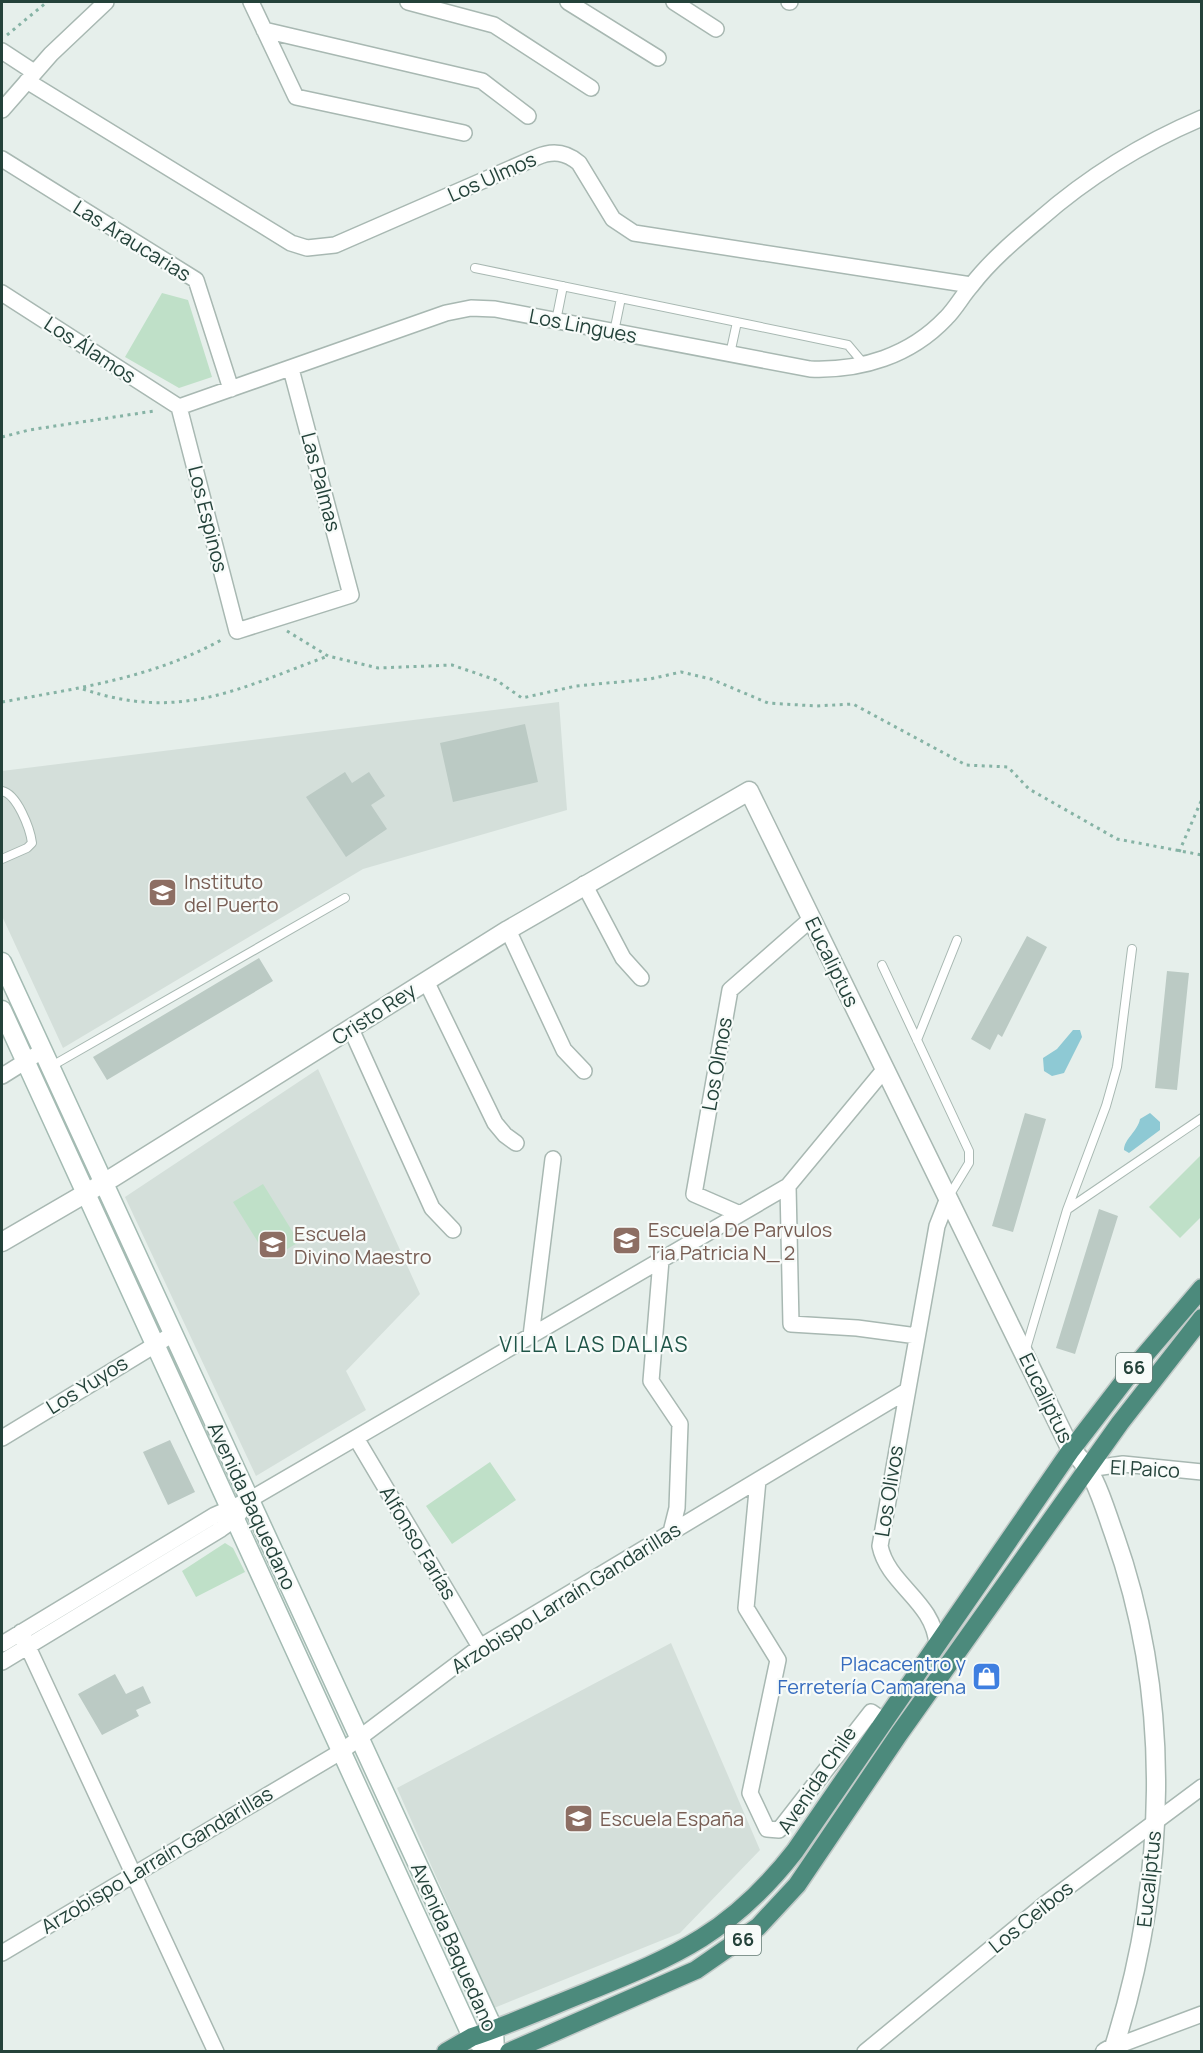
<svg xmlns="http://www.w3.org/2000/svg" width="1203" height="2053" viewBox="0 0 1203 2053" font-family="Manrope,sans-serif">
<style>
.built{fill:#d4dfda}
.green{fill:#bfe0c8}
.water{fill:#8ec9d4}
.building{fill:#bbcac4}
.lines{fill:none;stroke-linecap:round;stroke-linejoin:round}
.service-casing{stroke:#a8b8b2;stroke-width:10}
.minor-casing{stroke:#a8b8b2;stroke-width:18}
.tertiary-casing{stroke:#a8b8b2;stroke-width:21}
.secondary-casing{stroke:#a4bbb3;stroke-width:21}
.trunk-casing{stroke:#c2cac8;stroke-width:21}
.path{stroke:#86b3a5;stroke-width:3;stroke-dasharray:3 4.5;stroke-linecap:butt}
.service{stroke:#fff;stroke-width:8}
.minor{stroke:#fff;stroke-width:15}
.tertiary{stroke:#fff;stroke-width:18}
.secondary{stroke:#fff;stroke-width:18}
.trunk{stroke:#4c8a7c;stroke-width:18}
.labels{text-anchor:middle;stroke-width:4.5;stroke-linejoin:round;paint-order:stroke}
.shield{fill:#f7fbf9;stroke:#637a73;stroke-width:1.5}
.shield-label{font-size:18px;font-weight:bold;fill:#24423a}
.street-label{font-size:20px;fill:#24423a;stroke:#f7fbf9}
.education-label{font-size:20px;fill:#785e54;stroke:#f7fbf9;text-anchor:start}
.shop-label{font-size:20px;fill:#366cbe;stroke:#f7fbf9;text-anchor:end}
.neighbourhood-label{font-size:21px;letter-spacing:1.5px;fill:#1f5548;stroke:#f7fbf9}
</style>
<rect width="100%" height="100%" fill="#e6efeb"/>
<path class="built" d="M559 702 567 810 363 869 63 1048 2 916V771Z
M318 1069 420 1294 346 1371 366 1410 256 1476 125 1197Z
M671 1643 760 1850 680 1933 494 2008 397 1788Z"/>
<path class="green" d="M162 293 188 300 212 377 179 388 125 357Z
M1201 1155V1217L1180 1238 1149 1207Z
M263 1184 299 1242 269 1260 233 1202Z
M490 1462 516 1500 452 1544 426 1506Z
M225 1543 233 1548 245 1572 196 1597 182 1571Z"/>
<path class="water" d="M1073 1030H1080L1082 1037 1064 1073 1052 1076 1044 1071 1043 1058 1057 1049Z
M1150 1113 1160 1122V1130L1129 1153 1124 1150C1124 1139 1138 1131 1140 1119Z"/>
<path class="building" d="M525 724 538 782 453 802 440 743Z
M345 772 352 783 369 772 385 796 371 805 387 829 346 857 306 797Z
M1027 936 1047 947 1002 1037 998 1034 990 1050 971 1039Z
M259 958 273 981 107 1080 93 1057Z
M1167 971 1189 973 1177 1090 1155 1088Z
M1025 1113 1046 1119 1013 1232 992 1226Z
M1099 1209 1118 1216 1075 1354 1056 1348Z
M170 1440 195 1492 168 1505 143 1452Z
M115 1674 126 1694 143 1686 151 1703 136 1710 139 1716 102 1735 78 1694Z"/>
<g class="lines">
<defs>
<path id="service" d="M475 268 848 345 864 364
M556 321 563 286
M614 332 621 298
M730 354 737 322
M2 791C17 794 30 828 32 843L27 848 2 859
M882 965 969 1151V1163L949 1196
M917 1040 957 940
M50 1067 345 898
M1068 1209 1202 1118
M1025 1352 1067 1210 1106 1106 1117 1067 1132 949"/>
<path id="minor" d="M251 2 296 97 464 133
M408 2 494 25 591 88
M568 2 658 58
M674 2 716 29
M789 2H790
M264 30 482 81 528 116
M2 51 34 72
M27 81 291 243 307 248 335 245 537 157C553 150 566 152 579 163L613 219 634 233 971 285
M2 110 51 54 106 2
M2 159 196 280 231 389
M2 293 179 407
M179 407 446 313 471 308 495 309 810 369C861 371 910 356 946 318 956 308 962 296 971 286 990 261 1016 239 1040 219 1088 177 1143 143 1202 118
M179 407 237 631 351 595 291 369
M584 884 623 958 641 978
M508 930 564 1050 584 1071
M426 981 495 1123 505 1135 516 1143
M351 1029 432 1208 453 1230
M2 1076 42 1051
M788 1186 791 1324 857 1328 917 1336
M740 1214 694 1194 730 990 811 919
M661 1260 651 1381 680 1424 677 1508 671 1532
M531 1336 553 1159
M2 1438 173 1334
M356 1438 480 1647
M1088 1469 1123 1464 1202 1472
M758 1480 746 1608 778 1660 750 1793 767 1829 779 1830 871 1712 884 1721
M21 1632 216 2052
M2 1644 215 1515 249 1500 788 1186 884 1070
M937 1645C934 1601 888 1585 880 1546L937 1226 948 1198
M2 1662 221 1529 235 1519 242 1510
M2 1953 342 1751 480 1647 905 1392
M1114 2047 1202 2014
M865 2052 1045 1904 1202 1787"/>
<path id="tertiary" d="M2 1242 112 1178 508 930 749 791 1071 1450C1095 1469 1104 1507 1114 1534 1173 1700 1167 1880 1114 2047L1105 2052"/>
<path id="secondary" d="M2 962 494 2030 495 2052
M2 1010 462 2015 472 2037 489 2052"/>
<path id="trunk" d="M446 2052 472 2037C511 2024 549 2007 587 1992 678 1955 732 1932 795 1851L1071 1450 1138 1363 1202 1288
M509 2052 696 1970 758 1927 797 1885 899 1734 1120 1423 1202 1318"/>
</defs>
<use href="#service" class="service-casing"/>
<use href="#minor" class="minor-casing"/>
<use href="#tertiary" class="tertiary-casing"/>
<use href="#secondary" class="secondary-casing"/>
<use href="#trunk" class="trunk-casing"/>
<path class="path" d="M7 35 47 2
M2 437 29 430 154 411
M287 631 328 656 378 668 452 665 496 680 522 698 576 686 650 679 681 672 711 679 768 703 816 706 853 704 966 765 1008 767 1029 789 1117 839 1202 855
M83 689C180 722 238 689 328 656
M2 702C79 688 153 678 223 639
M1179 852 1202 799"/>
<use href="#service" class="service"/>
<use href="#minor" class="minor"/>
<use href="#tertiary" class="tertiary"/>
<use href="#secondary" class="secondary"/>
<use href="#trunk" class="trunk"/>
</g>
<defs>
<symbol id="school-square" viewBox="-11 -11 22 22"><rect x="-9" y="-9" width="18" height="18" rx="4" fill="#8d6e63" stroke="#f7fbf9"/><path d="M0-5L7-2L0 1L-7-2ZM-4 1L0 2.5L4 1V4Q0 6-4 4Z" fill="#fff"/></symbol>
<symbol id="shop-square" viewBox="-11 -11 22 22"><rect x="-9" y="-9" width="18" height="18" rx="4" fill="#3f7fe0" stroke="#f7fbf9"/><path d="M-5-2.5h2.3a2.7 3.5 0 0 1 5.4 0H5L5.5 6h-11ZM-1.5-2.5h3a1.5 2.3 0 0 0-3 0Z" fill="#fff"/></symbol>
</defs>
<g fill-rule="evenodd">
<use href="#school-square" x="146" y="876" width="33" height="33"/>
<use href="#school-square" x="610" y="1224" width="33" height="33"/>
<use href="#school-square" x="256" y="1228" width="33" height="33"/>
<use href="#shop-square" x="970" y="1660" width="33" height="33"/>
<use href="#school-square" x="562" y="1802" width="33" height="33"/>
</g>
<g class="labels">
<g class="shield">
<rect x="1116" y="1353" width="36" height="30" rx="4.5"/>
<rect x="725" y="1925" width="36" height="30" rx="4.5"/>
</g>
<g class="shield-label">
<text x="1134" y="1374">66</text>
<text x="743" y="1946">66</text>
</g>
<g class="street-label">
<text transform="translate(492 177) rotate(-24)" y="7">Los Ulmos</text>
<text transform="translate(132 241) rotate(32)" y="7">Las Araucarias</text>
<text transform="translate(583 326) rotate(11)" y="7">Los Lingues</text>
<text transform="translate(90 350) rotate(33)" y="7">Los Álamos</text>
<text transform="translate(321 482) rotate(75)" y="7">Las Palmas</text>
<text transform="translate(208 519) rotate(76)" y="7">Los Espinos</text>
<text transform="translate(832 962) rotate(64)" y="7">Eucaliptus</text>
<text transform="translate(374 1014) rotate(-33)" y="7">Cristo Rey</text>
<text transform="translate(717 1064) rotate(-80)" y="7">Los Olmos</text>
<text transform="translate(87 1385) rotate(-32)" y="7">Los Yuyos</text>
<text transform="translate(1046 1398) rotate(64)" y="7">Eucaliptus</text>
<text transform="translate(1145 1469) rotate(3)" y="7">El Paico</text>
<text transform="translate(889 1491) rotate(-81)" y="7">Los Olivos</text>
<text transform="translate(252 1506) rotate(65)" y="7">Avenida Baquedano</text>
<text transform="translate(418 1543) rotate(59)" y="7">Alfonso Farías</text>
<text transform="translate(566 1598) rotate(-32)" y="7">Arzobispo Larraín Gandarillas</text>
<text transform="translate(817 1780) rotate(-56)" y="7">Avenida Chile</text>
<text transform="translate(157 1860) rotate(-31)" y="7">Arzobispo Larraín Gandarillas</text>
<text transform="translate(1149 1879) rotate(-84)" y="7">Eucaliptus</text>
<text transform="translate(1031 1917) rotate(-39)" y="7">Los Ceibos</text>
<text transform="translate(454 1947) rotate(66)" y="7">Avenida Baquedano</text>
</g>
<g class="education-label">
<text x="184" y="889">Instituto<tspan x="184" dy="23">del Puerto</tspan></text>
<text x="648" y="1237">Escuela De Parvulos<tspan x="648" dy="23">Tia Patricia N_ 2</tspan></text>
<text x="294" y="1241">Escuela<tspan x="294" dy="23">Divino Maestro</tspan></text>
<text x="600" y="1826">Escuela España</text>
</g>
<g class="shop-label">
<text x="966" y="1671">Placacentro y<tspan x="966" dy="23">Ferretería Camarena</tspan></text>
</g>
<g class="neighbourhood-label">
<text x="594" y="1352">VILLA LAS DALIAS</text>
</g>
</g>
<rect width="1203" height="2053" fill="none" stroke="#24423a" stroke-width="6"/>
</svg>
